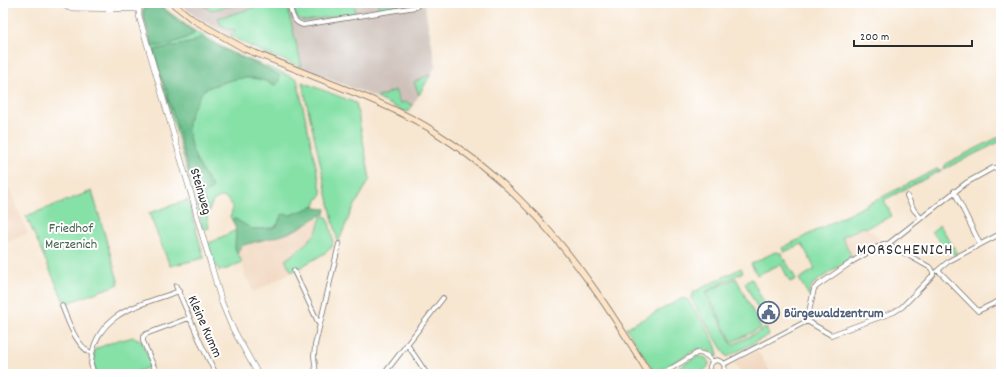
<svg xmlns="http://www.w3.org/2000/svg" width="1004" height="377" viewBox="0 0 1004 377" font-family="Dekko,sans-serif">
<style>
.built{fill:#f1d5bd}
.industrial{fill:#cec1ba}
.green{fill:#86e1a7;stroke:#588669}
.forest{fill:#6cbf8c;stroke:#4c755c}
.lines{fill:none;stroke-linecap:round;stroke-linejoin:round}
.minor-casing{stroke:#726c65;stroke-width:5.5}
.tertiary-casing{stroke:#726c65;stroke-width:6}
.secondary-casing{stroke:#726c65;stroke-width:7}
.minor{stroke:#fff;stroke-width:4}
.tertiary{stroke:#fff;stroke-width:5}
.secondary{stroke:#fee4c6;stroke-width:5.5}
.labels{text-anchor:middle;stroke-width:4;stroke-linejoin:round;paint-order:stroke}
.street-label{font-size:14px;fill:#2b2b2b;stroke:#fff}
.park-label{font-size:14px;fill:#466250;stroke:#fff}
.service-label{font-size:14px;font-weight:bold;fill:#4e5e75;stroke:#fff;text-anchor:start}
.quarter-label{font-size:16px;letter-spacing:1px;fill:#2b2b2b;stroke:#fff}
</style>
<rect width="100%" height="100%" fill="#fff"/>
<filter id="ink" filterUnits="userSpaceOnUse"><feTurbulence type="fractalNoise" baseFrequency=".025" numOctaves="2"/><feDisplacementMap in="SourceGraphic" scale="8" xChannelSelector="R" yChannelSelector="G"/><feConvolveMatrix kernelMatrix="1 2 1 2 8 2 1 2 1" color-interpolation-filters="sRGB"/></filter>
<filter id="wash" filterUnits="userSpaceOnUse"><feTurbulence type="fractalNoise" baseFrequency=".012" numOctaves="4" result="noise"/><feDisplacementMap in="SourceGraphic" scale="16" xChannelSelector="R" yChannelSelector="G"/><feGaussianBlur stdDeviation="0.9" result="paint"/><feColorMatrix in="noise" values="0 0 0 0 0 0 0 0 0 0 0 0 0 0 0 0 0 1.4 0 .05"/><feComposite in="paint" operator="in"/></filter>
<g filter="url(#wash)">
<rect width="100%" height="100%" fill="#f7e6d0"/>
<path class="built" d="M9 189 28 233 3 244V191Z
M314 218 320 219 316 233 301 248 285 260 292 272 253 292 248 279 246 280 244 268 237 254 241 246 253 242 294 231Z
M864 227 879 237 876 245 852 257 842 238Z
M757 350 772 374H741L734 362Z"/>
<path class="industrial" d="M179 3H424L436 66 431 74 414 82 419 95 413 105 406 102 400 103 395 90 377 98 302 67 286 6 269 10 230 36 195 16Z"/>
<path class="green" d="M209 3H242L212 10 204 6Z
M271 3H277V8L287 6 302 67 260 51 230 36 235 33 234 29 231 30 221 25 218 18Z
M302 3H354L356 13 305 21C295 20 295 13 293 5Z
M378 3H413L379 9Z
M157 4 161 6 190 28 232 53 297 79 322 194 317 200 315 206 271 228 237 232 235 248 242 262 230 268 219 271 217 266 213 267 207 244 236 230 235 224 230 217C236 207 228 192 216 199 209 203 211 211 207 216L209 228 203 230 197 204 142 13C143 5 150 5 157 4Z
M431 74 419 95 414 82Z
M302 82 356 103 370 179 351 212 338 243Z
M395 90 400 103 406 102 413 105C410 110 409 113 403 111L377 98Z
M1001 136V141L944 169 945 165 947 163Z
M937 169 942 170 884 200 892 216 866 228 863 227 842 237 852 257 813 284 811 288H810L809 291 810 292 809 296 799 279 815 269 802 244 784 252 782 248Z
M92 191 119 284 65 304 26 216Z
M188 200 204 258 170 266 149 213Z
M325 216 328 218 333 240 332 247 325 253 292 272 285 260 301 248 316 233 321 217Z
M940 225 957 253 955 255 931 232Z
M775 252 781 253 796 279 790 282 781 264 757 275 751 264Z
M741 268 743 272 705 292 732 345 766 328 769 335 727 357 691 299 694 292Z
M736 278 761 328 732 342 707 292Z
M752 279 765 305 758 309 745 283Z
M683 298 688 300C697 314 718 341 718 357L706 349H697L655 373 626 328Z
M133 337 141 340 152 366 132 374H96L93 364 95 349 121 339 122 340Z
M698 356 706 358 709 363C707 377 679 374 667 374Z"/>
<path class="forest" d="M156 6 160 7 195 33C186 39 164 48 152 46L143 12 146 7Z
M200 37C226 51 253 62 279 75 280 78 279 83 275 85 255 76 242 76 222 83 216 85 209 87 204 90 201 93 198 99 196 103 192 110 188 117 188 126 189 152 200 167 213 188L205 194 203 197 208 212 201 216 175 119 168 98V93L162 80 154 52V50L193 42Z
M315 206 316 208 326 209 325 214C314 217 306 225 295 230 280 238 258 240 241 246L237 254C232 242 240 232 232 220L234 218 252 229 273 228 277 226 281 215 287 214 290 215Z"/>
</g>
<g filter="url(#ink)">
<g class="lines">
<defs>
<path id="minor" d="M289 3C292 13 292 22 303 25L416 7 419 3
M954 191 980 244
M907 196 914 210 921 218
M888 244 931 268 933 272
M294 271 319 324
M937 271 949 261 998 235 1001 234
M939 271 978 311 1001 300
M176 286 202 346 216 374
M62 306C69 323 75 344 92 354L91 364 94 374
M807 321 812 298 814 289 817 286 853 261 883 244H888L966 183 993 168H998L1001 169
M807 321 831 335 894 312 902 307 933 275V272
M407 344 427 374
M92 354C101 310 143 305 179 291
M724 364 807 321
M157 374 143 341V337L146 334 189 318
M316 374 314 356 315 345 339 244
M384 374 443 298
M662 374 697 353C704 353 708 356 713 362
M713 374 710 371C709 366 711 361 717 360L722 362C726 366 725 371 721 374"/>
<path id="tertiary" d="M61 3 69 8 138 9
M139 3V16L194 204 196 213 222 303 232 327 258 374"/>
<path id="secondary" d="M172 3 192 19 245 49 370 99C391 108 413 118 432 130 465 151 497 176 524 204 574 254 613 314 649 374
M706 374 710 371"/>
</defs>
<use href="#minor" class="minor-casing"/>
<use href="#tertiary" class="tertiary-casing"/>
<use href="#secondary" class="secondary-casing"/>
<use href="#minor" class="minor"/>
<use href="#tertiary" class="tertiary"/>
<use href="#secondary" class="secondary"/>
</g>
</g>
<defs>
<symbol id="civic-ring" viewBox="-11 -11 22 22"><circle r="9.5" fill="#fff" stroke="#5c6f8a" stroke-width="1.5"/><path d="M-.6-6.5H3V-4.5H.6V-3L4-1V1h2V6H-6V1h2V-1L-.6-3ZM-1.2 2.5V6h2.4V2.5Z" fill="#5c6f8a"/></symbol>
</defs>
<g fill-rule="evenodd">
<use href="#civic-ring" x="756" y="300" width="25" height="25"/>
</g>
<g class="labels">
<g class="street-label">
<text transform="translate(202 191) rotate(74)" y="5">Steinweg</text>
<text transform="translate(206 326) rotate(66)" y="5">Kleine Kumm</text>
</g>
<g class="park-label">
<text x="71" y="232">Friedhof<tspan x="71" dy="16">Merzenich</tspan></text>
</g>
<g class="service-label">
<text x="784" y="317">Bürgewaldzentrum</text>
</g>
<g class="quarter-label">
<text x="905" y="254">MORSCHENICH</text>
</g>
</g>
<rect width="1004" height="377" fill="none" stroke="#fff" stroke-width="16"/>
<path d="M854 40v6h118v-6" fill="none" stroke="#2b2b2b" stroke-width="2"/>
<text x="860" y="40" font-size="12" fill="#2b2b2b" stroke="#ffffff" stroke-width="3" paint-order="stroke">200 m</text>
</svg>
